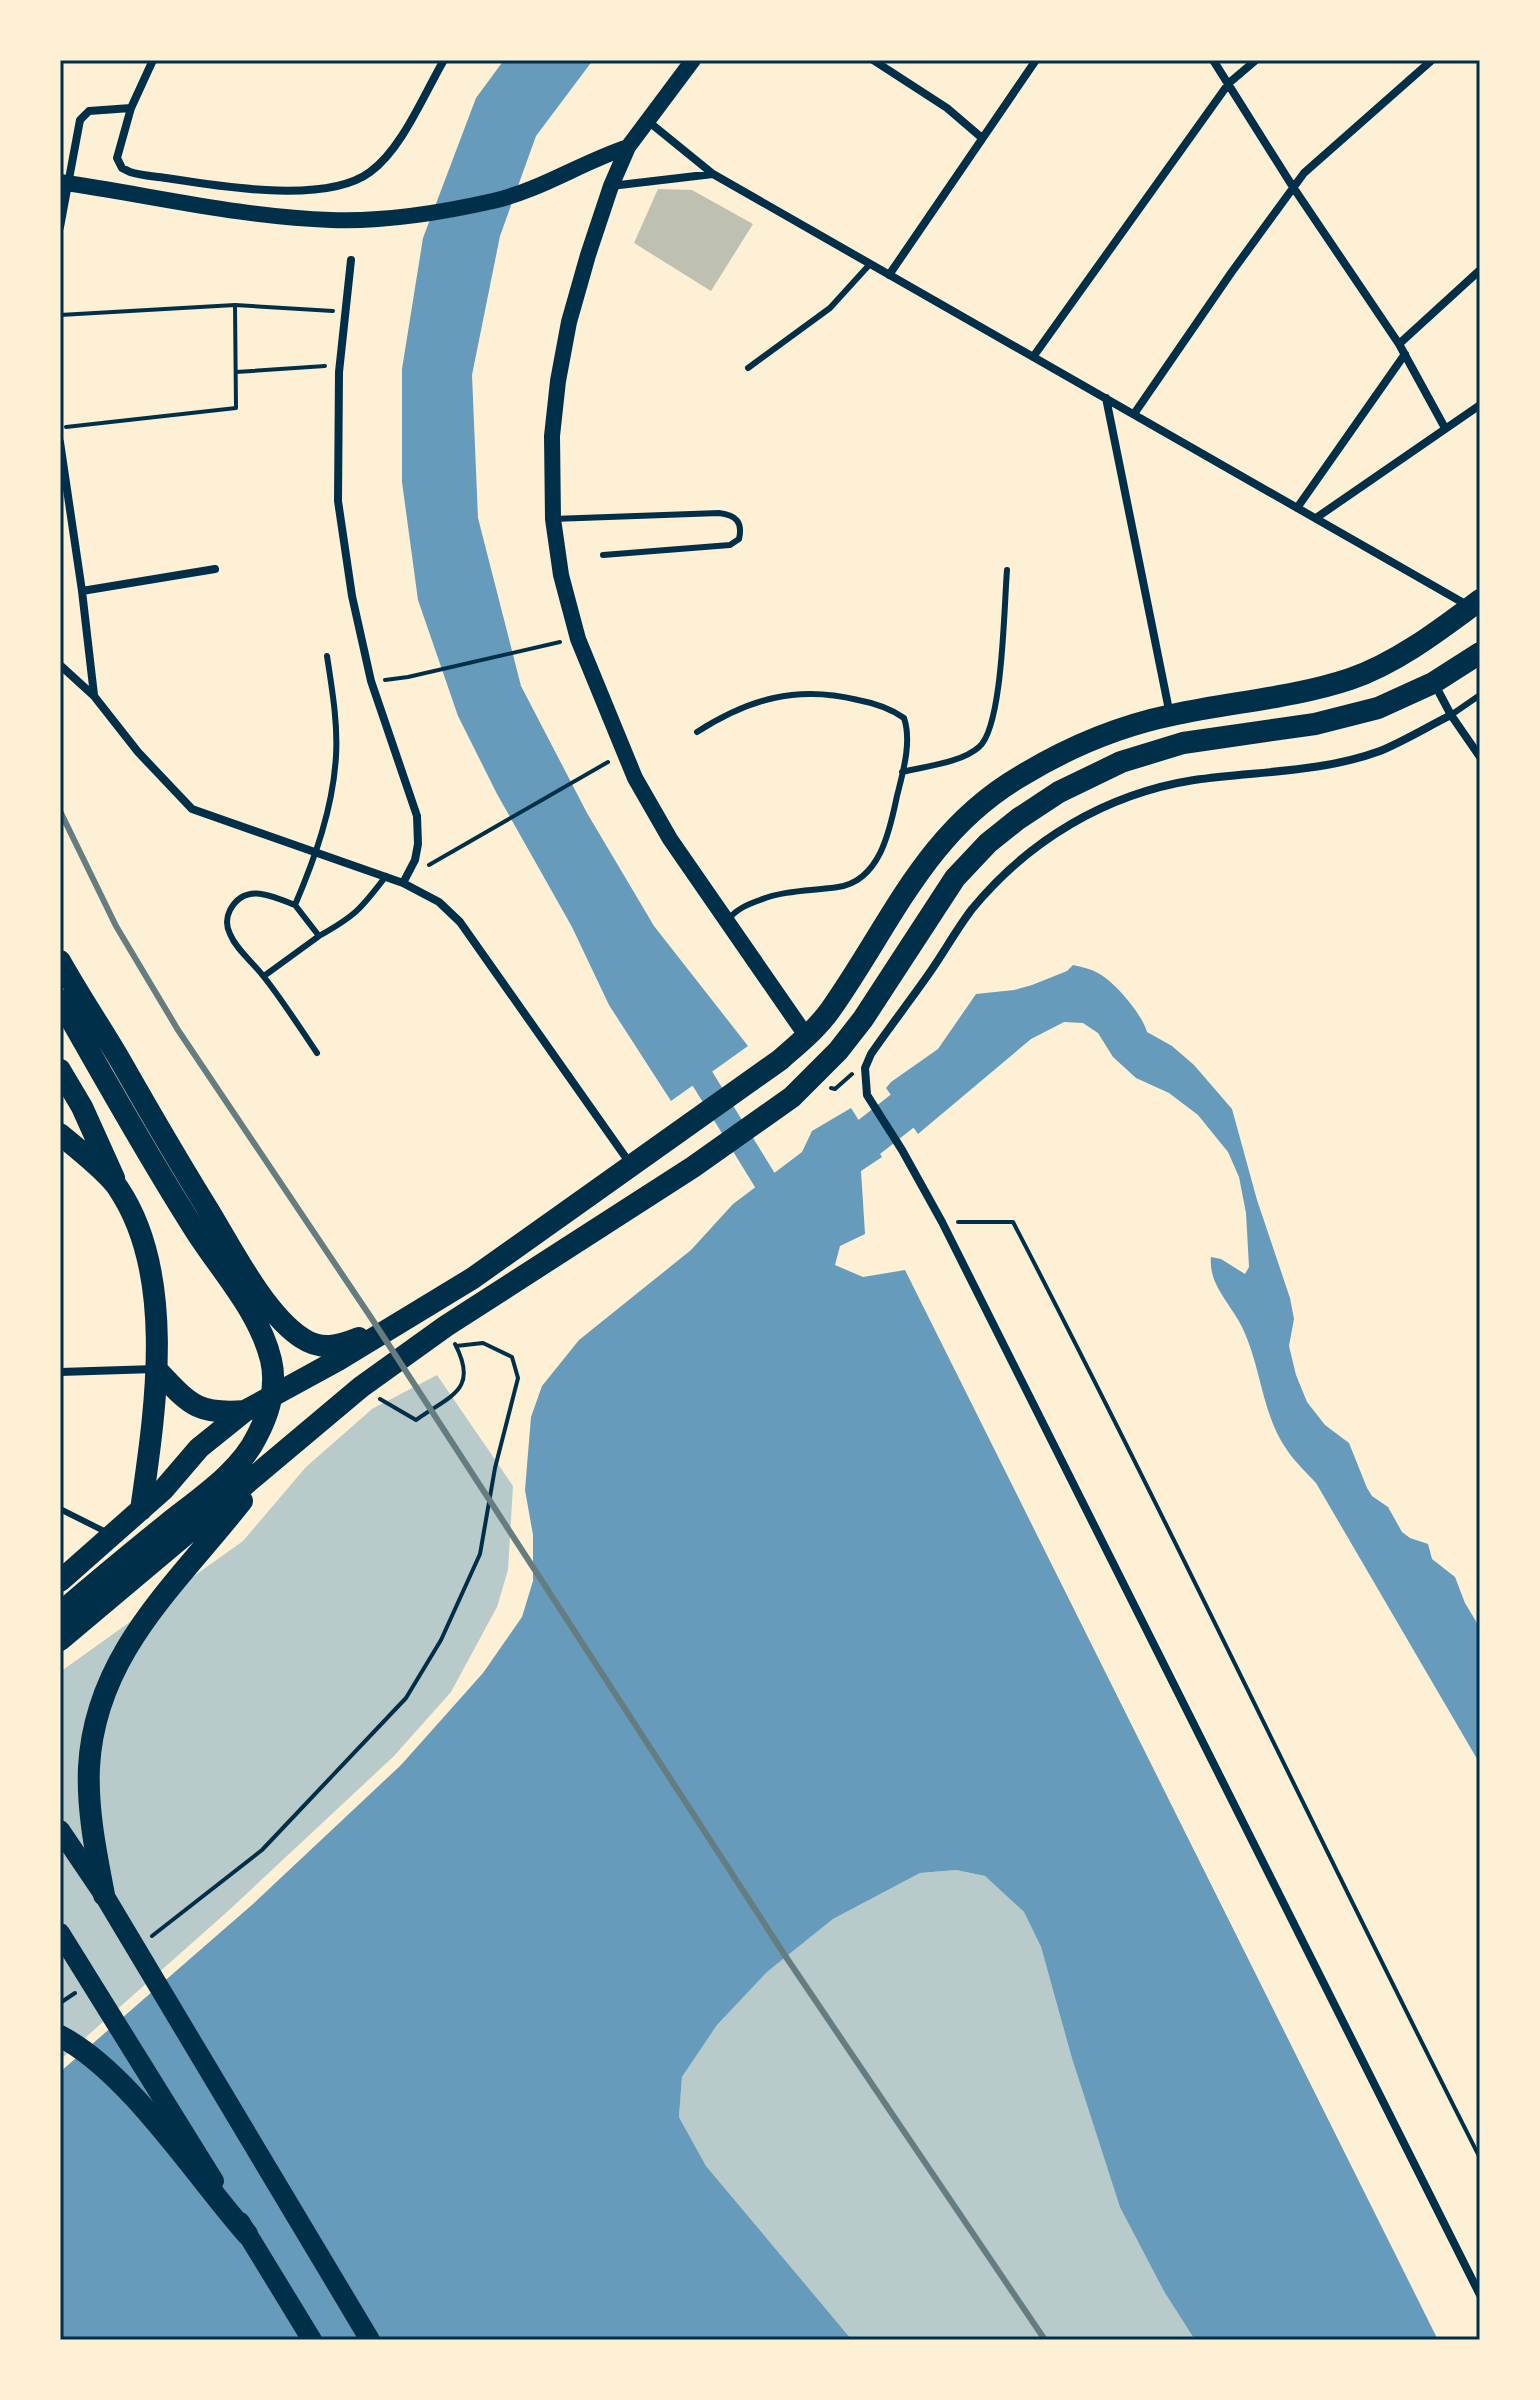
<svg xmlns="http://www.w3.org/2000/svg" width="1540" height="2400" viewBox="0 0 1540 2400" font-family="Overpass,sans-serif">
<style>
.green{fill:#b9caca}
.water{fill:#669bbc}
.lines{fill:none;stroke-linecap:round;stroke-linejoin:round}
.canal{stroke:#669bbc;stroke-width:24}
.river{stroke:#669bbc;stroke-width:40}
.building{fill:#bec0b2}
.path{stroke:#003049;stroke-width:4}
.service{stroke:#003049;stroke-width:6}
.minor{stroke:#003049;stroke-width:8}
.secondary{stroke:#003049;stroke-width:16}
.primary{stroke:#003049;stroke-width:20}
.trunk{stroke:#003049;stroke-width:22}
.rail{stroke:#657d81;stroke-width:6}
.neatline{fill:none;stroke:#003049;stroke-width:3}
</style>
<rect width="100%" height="100%" fill="#fdf0d5"/>
<path class="green" d="M437 1375 513 1486 508 1570 497 1607 451 1692 394 1756 227 1912 60 2060V1672L243 1541 306 1467 372 1409Z
M956 1870 985 1876 1024 1912 1041 1947 1071 2055 1165 2293 1195 2340H852L706 2166 679 2117 682 2077 717 2025 767 1972 833 1919 920 1873Z"/>
<path class="water" d="M504 60H593L536 136 500 236 472 375 478 518 521 686 587 813 654 926 748 1046 671 1101 609 1005 572 927 497 794 458 716 418 600 402 482V369L423 238 476 98Z
M1073 965C1082 967 1091 969 1098 973 1115 982 1142 1014 1147 1032L1172 1046 1194 1065 1232 1109 1257 1200 1290 1298 1294 1319 1289 1346 1296 1375 1307 1402 1325 1425 1349 1443 1367 1488 1372 1496 1388 1507 1402 1532 1410 1538 1428 1544 1432 1559 1455 1577 1465 1603 1480 1628V1764L1316 1483C1306 1472 1295 1462 1287 1450 1262 1415 1261 1367 1243 1329 1232 1305 1208 1285 1211 1257L1221 1259 1245 1274 1249 1267 1246 1213 1239 1177 1228 1152 1198 1115 1169 1093 1136 1078 1113 1057 1098 1033 1083 1023 1064 1022 1031 1039 918 1134 886 1088 891 1082 938 1049 976 994 1014 990 1032 985 1067 971Z
M851 1108 882 1157 861 1171 865 1234 840 1246 835 1265 863 1277 905 1270 1438 2340H1195L1165 2293 1120 2207 1071 2055 1041 1947 1024 1912 985 1876 956 1870 920 1873 833 1919 767 1972 717 2025 682 2077 679 2117 706 2166 852 2340H60V2072L253 1904 401 1765 483 1673 522 1617 533 1581V1535L525 1490 531 1417 542 1386 579 1340 691 1250 733 1204 802 1152 812 1131Z"/>
<g class="lines">
<path class="canal" d="M686 1052 782 1208"/>
<path class="river" d="M829 1173 840 1160 929 1090 944 1075"/>
</g>
<path class="building" d="M658 189 692 190 753 224 711 291 634 243Z"/>
<g class="lines">
<path class="path" d="M235 305 333 311
M60 315 235 305 236 408 66 427
M236 372 325 366
M385 680 408 677 560 642
M429 865 608 762
M831 1088 835 1089 852 1074
M958 1222H1013C1174 1532 1322 1847 1480 2158
M380 1399 416 1420C451 1395 479 1390 455 1344
M152 1936 262 1850 406 1698 441 1640 480 1554 495 1468 518 1378 512 1357 483 1343 456 1346
M60 2003 75 1993"/>
<path class="service" d="M748 368 830 308 870 264
M553 519 719 513C736 515 743 522 739 539L730 545 603 555
M327 656C332 689 338 723 336 756 333 808 315 858 295 905L319 936C355 916 361 909 386 876
M1451 715 1480 695
M697 732C749 699 796 685 858 700 874 703 890 708 904 718 912 742 903 772 897 796 890 830 880 881 838 887 811 891 785 890 760 900 748 904 736 909 729 919
M902 772C926 766 961 763 979 747 1003 727 1004 605 1007 570
M295 905C272 896 245 882 230 910 226 918 226 926 230 934 237 951 253 962 264 977 283 1001 300 1028 317 1053
M264 976 319 936
M60 1509 106 1532"/>
<path class="minor" d="M873 60 947 108 982 138
M1213 60 1293 187 1399 344 1445 428
M131 108 117 158 122 168 130 172C142 176 154 176 166 178 218 186 326 205 370 172 402 149 424 94 444 60
M649 122 713 174 1467 605
M611 186 713 174
M60 227 80 120 89 111 131 108 153 60
M351 260 339 372 338 501 352 596 371 681 417 816 418 844 415 860 403 883
M889 275 1036 60
M1399 344 1480 270
M1033 357 1229 83 1256 60
M1106 398 1170 715
M1134 414 1231 273 1304 173 1432 60
M60 442 82 591 94 695
M1297 508 1405 354
M1316 518 1480 405
M82 591 215 569
M60 665 94 696 138 752 192 809 403 883 439 902 460 922 629 1162
M1434 683 1451 715 1480 757
M1451 715C1427 727 1404 741 1380 751 1320 773 1256 771 1194 780 1105 794 1028 841 972 909 956 930 943 954 928 975 909 1002 889 1028 871 1054L865 1068 867 1095 902 1150 942 1222 1480 2295
M60 1372 155 1369"/>
<path class="secondary" d="M693 60 628 147 611 186 588 255 569 322 558 381 552 436 553 519 561 575 578 639 635 778 670 839 807 1037
M60 182C150 195 240 217 331 220 385 222 440 213 493 201 541 190 582 162 628 147"/>
<path class="primary" d="M60 1830 104 1895 370 2340
M60 1933 214 2181
M240 2222 312 2340"/>
<path class="trunk" d="M60 961C79 995 100 1026 120 1060 149 1111 178 1161 209 1211 232 1249 265 1314 302 1338 321 1351 339 1346 359 1338
M60 1000C104 1077 147 1155 195 1230 221 1271 259 1311 271 1360 277 1385 269 1413 257 1436 240 1472 198 1499 167 1524 131 1553 95 1583 60 1613
M60 1070 82 1107 114 1178
M60 1134C75 1147 108 1172 118 1188 177 1275 155 1412 141 1510
M156 1369C189 1403 195 1415 245 1411
M60 1581 163 1490 199 1448 245 1411 338 1360 473 1278 780 1060C798 1044 817 1029 831 1009 891 924 925 832 1021 776 1067 748 1119 726 1172 715 1231 702 1293 698 1350 679 1397 663 1441 629 1480 600
M60 1640 361 1387 446 1326 693 1167 792 1097 838 1051 863 1019 955 878 988 843 1018 819 1059 792 1121 762 1183 743 1315 724 1378 708 1433 683 1480 653
M104 1895C96 1853 87 1810 89 1767 95 1654 176 1585 242 1501
M60 2036C129 2072 195 2175 247 2234"/>
<path class="rail" d="M60 811 116 926 178 1030 370 1316 786 1957 1045 2340"/>
</g>
<rect width="1540" height="2400" fill="none" stroke="#fdf0d5" stroke-width="124"/>
<rect x="62" y="62" width="1416" height="2276" class="neatline"/>
</svg>
